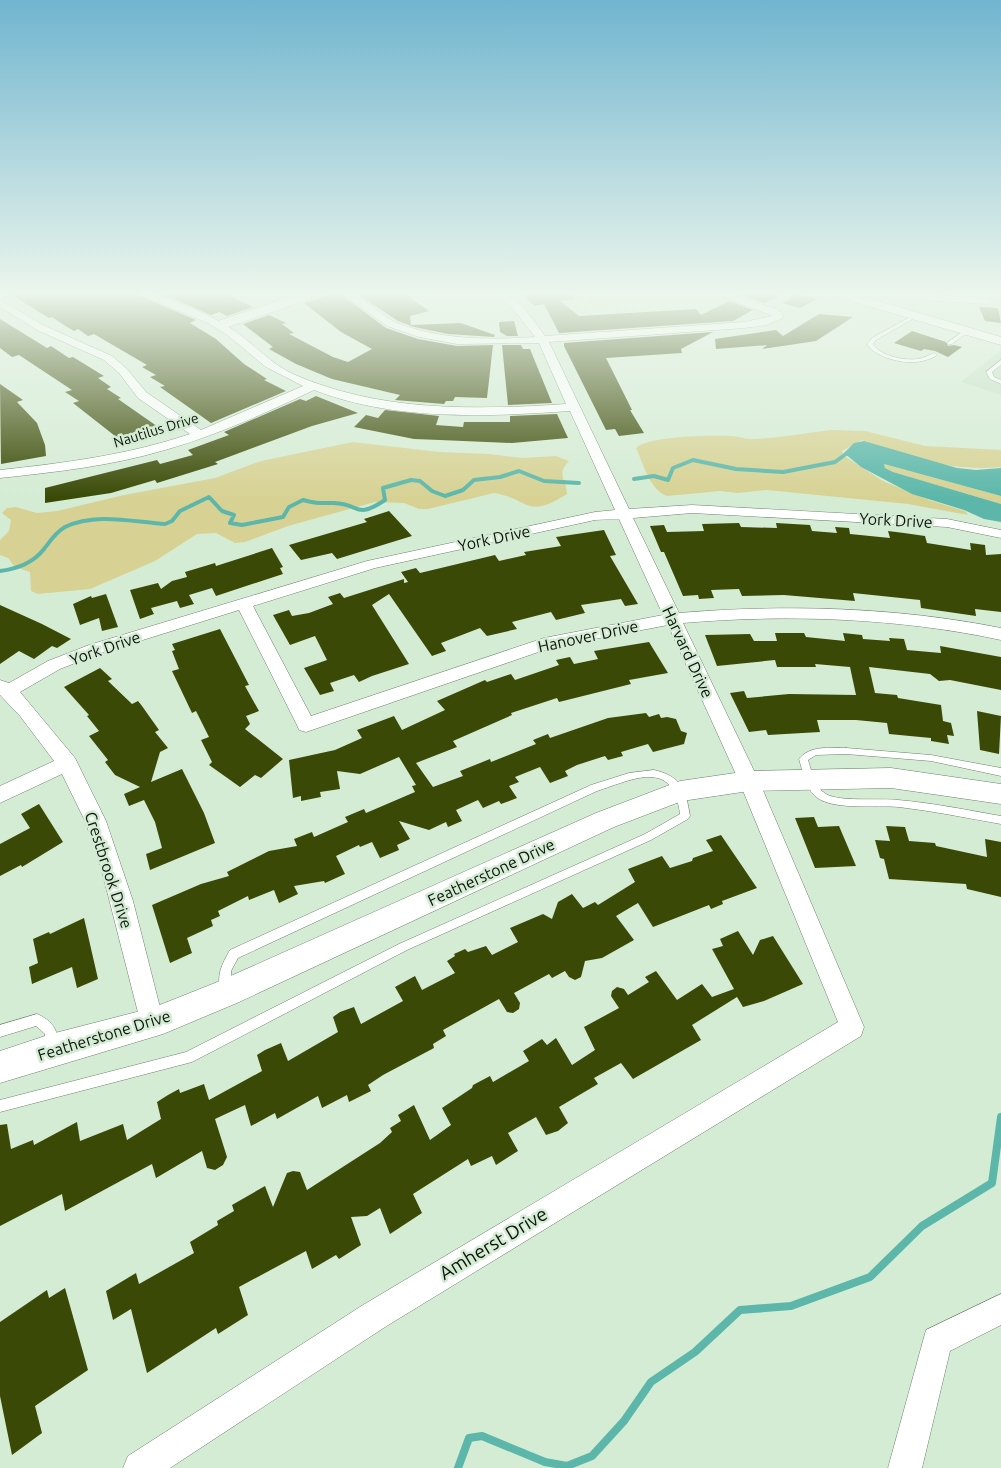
<svg xmlns="http://www.w3.org/2000/svg" width="1001" height="1468" viewBox="0 0 1001 1468" font-family="Ubuntu,sans-serif">
<style>
.built{fill:#c5e1c3}
.green{fill:#d7d294}
.water{fill:#5cb7aa}
.lines{fill:none;stroke-linecap:round;stroke-linejoin:round}
.stream-far1{stroke:#5cb7aa;stroke-width:4}
.stream{stroke:#5cb7aa;stroke-width:8}
.building{fill:#3a4a06}
.service-casing{stroke:#6d816c;stroke-width:1}
.minor-casing{stroke:#6d816c;stroke-width:1}
.tertiary-casing{stroke:#6d816c;stroke-width:1}
.service{fill:#fff;fill-rule:evenodd}
.minor{fill:#fff;fill-rule:evenodd}
.tertiary{fill:#fff;fill-rule:evenodd}
.labels{text-anchor:middle;stroke-width:5;stroke-linejoin:round;paint-order:stroke}
.far-street-label{font-size:14px;fill:#0b130b;stroke:#d5ecd4}
.street-label{font-size:16px;fill:#0b130b;stroke:#d5ecd4}
.near-street-label{font-size:19px;fill:#0b130b;stroke:#d5ecd4}
</style>
<rect width="100%" height="100%" fill="#d5ecd4"/>
<path class="built" d="M1001 350V395L961 382Z"/>
<path class="green" d="M585 292H615L622 299C613 310 589 308 580 298Z
M831 430 865 431 925 446 1001 450V467C953 472 907 457 862 440L842 451 844 456 883 481 929 500 965 511 968 515 908 504 767 490 738 493 720 491 667 496C649 489 644 465 636 448 647 436 713 435 731 436 739 436 746 440 754 439 779 438 805 433 831 430Z
M353 442 439 452 489 454 522 458 556 456 569 461C556 475 566 478 567 494 525 520 531 499 494 493L428 509H419L404 503 375 502 288 526 245 542 235 543 216 533 197 534 155 561 90 589 38 594 31 591 30 572 15 567 8 558 0 555V540L9 531 11 520 2 513 7 508 16 507 37 513 57 511 124 495 215 478 261 461Z
M884 464 1001 496V504L893 472 885 468Z"/>
<path class="water" d="M864 441 957 468 976 470 1001 468V496L884 464 885 468 893 472 1001 504V522L984 519 964 510 912 494 861 467 844 453 854 443Z"/>
<g class="lines">
<path class="stream-far1" d="M634 479 654 476 668 480 673 468 693 460 736 469 783 472 835 462 850 451
M0 571C17 569 33 563 44 549 50 541 56 532 65 527 95 512 134 522 165 524L172 521 180 511 209 497 222 511 234 515 230 523 242 525 283 517 289 507 303 500C317 504 320 503 334 503 361 504 355 520 385 500L383 488 411 480 420 481 432 491 445 496 463 490 474 480 500 477 519 471 544 481 579 483"/>
<path class="stream" d="M458 1468 469 1438 482 1436 545 1462 567 1466 592 1456 624 1421 651 1382 695 1352 740 1310 791 1306 870 1277 922 1226 992 1183 1001 1117"/>
</g>
<path class="building" d="M7 292H131L196 320 190 323 216 339 244 364 267 379 264 380 286 391 211 423 160 387 165 386 150 377 156 375 142 367 147 365 94 334 88 336 78 329 74 331 67 327 52 317 49 318Z
M149 292H222L253 307 227 316 219 312 211 315 172 298Z
M326 292H338L386 328 418 339 457 346 493 345 487 398 455 397 453 401H446L444 404 395 400 400 395 332 379 296 364 269 349 273 347 243 324 269 315 286 323 282 324 294 333 289 334 333 357 348 362 372 349 341 332 304 303 323 297Z
M371 292H402L429 311 410 316 411 325 461 323 495 335 494 337 448 334 414 327 398 321 359 295Z
M519 292H573L574 299 560 301 579 316 696 309 701 315 729 301 753 310 733 321 559 333 544 304 535 306Z
M746 292H786L765 303 741 295Z
M799 294 817 299 800 308 782 303Z
M979 307 998 308 1001 323 985 321Z
M819 314 853 317 816 341 762 349 767 345 716 349 715 339 776 330 783 336Z
M0 319 47 348 51 346 69 358 73 357 104 376 98 378 111 387 107 389 121 398 118 399 161 429 124 443 73 403 79 401 65 392 72 390 19 355 12 357 0 348Z
M514 321 518 336H507L500 332 499 322Z
M912 331 946 342 948 346 954 345 962 347 948 357 935 351 924 349 921 351 894 343Z
M713 332 681 349 682 353 606 358 632 410H630L644 433 619 436 615 429 606 430 564 346V343Z
M502 345H521L523 349H530L552 403 508 405Z
M0 384 23 400 17 402 37 423 45 445 46 456 1 464Z
M316 396 358 413 312 426 215 462 218 464 157 483 155 480 111 493 45 503V488L157 460 160 464 193 455 188 450 229 435 224 432 300 399 306 401Z
M385 410 439 416 436 425 463 427 464 422H510V416L557 414 568 438 512 443 440 440 414 439 354 427 366 415 378 418Z
M389 511 412 536 337 559 332 553 301 560 289 545 367 522 364 519Z
M739 523 741 527 777 528 776 523 810 525 812 531 837 533 835 527 849 528 850 534 890 538 888 531 904 533 925 536 927 543 971 550 970 543 985 545 986 555 1001 554V612L975 609 976 616 921 608 920 600 853 593 855 601 784 595 742 596 739 589 711 590 714 598 699 599 698 595 683 596 664 552H661L650 526 664 525 667 532 704 531 702 524Z
M604 530 616 555 610 556 638 604 625 606 621 599 581 605 585 613 556 620 551 612 512 622 517 629 487 636 480 628 441 643 446 651 432 656 389 594 372 605 409 664 372 676 359 682 354 675 330 683 334 691 320 695 304 668 327 660 315 636 290 645 273 615 289 610 292 616 309 613 333 604 328 597 340 593 344 598 404 579V583L408 582 401 572 416 568 420 573 495 555 499 561 526 555 524 552 561 546 556 537Z
M272 548 283 567 280 568 283 574 216 596 212 588 189 595 194 604 180 608 177 601 151 608 154 614 140 619 130 590 158 583 161 589 172 581 187 577 185 572 215 563 216 566Z
M106 594 118 627 102 631 99 618 80 625 73 604 91 596 92 598Z
M0 605 42 624 71 639 57 648 52 646 34 659 19 651 0 664Z
M220 629 249 685 245 686 259 711 246 716 250 724 245 729 283 759 261 778 255 775 240 787 209 765 212 762 201 740 209 737 196 711 192 713 172 671 179 669 172 651 175 650 172 644Z
M775 633H804L806 637 845 641 843 633 862 635 863 639 890 641 889 638 904 639 907 650 941 653 940 646 1001 657V690L950 680 939 681 930 674 869 667 875 693 897 695 898 698 941 705 943 721 951 723 954 736 947 735 949 744 931 741V738L889 734 887 723 856 720H817L820 732 768 735 766 730 749 732 730 693 744 691 747 698 789 694 856 695 850 667 815 664 816 667H777L775 660 717 666 705 635 750 634 754 641H777Z
M649 642 668 673 629 680 631 684 559 702 557 698 511 713 512 715 453 741 457 747 416 763 433 787 463 776 460 771 490 759 491 762 536 744 533 740 548 734 550 738 608 718 646 713 649 717 659 714 661 718 667 717 676 719 681 731 687 733 684 744 653 752 648 744 621 752 623 756 608 760 605 756 577 765 565 771 568 776 550 783 540 767 515 777 519 782 509 786 517 798 501 804 499 801 483 808 478 800 456 810 462 821 448 827 446 822 429 830 399 821 410 839 397 845 399 850 380 858 372 842 360 847 359 845 336 856 345 874 325 883 324 881 294 886 298 894 279 903 274 890 249 900 248 896 218 911 220 916 211 920 213 926 187 938 192 953 170 963 152 905 201 884 229 876 227 872 269 851 297 846 294 839 312 832 314 837 348 822 345 817 364 809 366 813 415 792 412 786 416 785 399 757 360 774 337 771 340 789 320 792 321 797 301 801V796L293 798 289 760 335 750 362 738 357 730 394 716 402 730 445 710 437 701 485 680 487 682 511 674 515 680 559 665 556 660 570 657 574 664 598 659 594 651Z
M100 668 112 679 108 681 132 704 138 701 142 706 159 730 155 732 168 748 160 752 151 782 182 769 204 813 215 843 150 870 146 854 162 848 155 822 144 800 129 806 124 794 140 787 115 775 105 762 108 760 89 736 99 731 87 716 89 715 64 687Z
M977 711 1001 716 999 754 980 750Z
M39 804 63 842 22 867 21 865 0 876V844L30 828 21 814Z
M814 817 818 827 839 826 856 866 815 868 795 818Z
M886 826 905 827 909 841 935 843 936 846 987 857 985 839 1001 842V897L967 889 966 884 889 879 884 859 880 858 875 840 890 841Z
M721 835 757 888 722 901 723 904 711 909 709 905 653 927 638 903 616 916 634 940 602 958 585 961 581 977 575 980 569 977 565 971 552 978 549 974 514 993 520 1003 519 1009 513 1013 507 1012 499 999 443 1030 446 1036 433 1044 434 1048 383 1075 368 1085 371 1091 349 1102 347 1095 322 1108 318 1096 277 1119 275 1113 251 1126 245 1105 215 1119 227 1157 223 1165 215 1170 207 1168 202 1151 156 1178 152 1164 65 1211 62 1194 0 1226V1125L7 1124 11 1149 33 1140 34 1145 77 1122 80 1141 123 1124 127 1140 161 1119 157 1102 168 1095 179 1089 180 1093 204 1084 209 1100 262 1071 257 1055 265 1050 281 1043 288 1061 338 1032 333 1017 340 1012 354 1007 361 1024 403 1001 395 987 415 976 422 990 455 973 447 961 455 956 454 954 465 949 468 952 486 946 492 955 518 942 510 928 543 914 552 919 558 902 572 894 583 908 595 902 598 905 635 882 628 869 662 856 670 868 692 861 693 858 713 851 706 840Z
M84 918 98 979 77 988 72 967 32 984 29 967 38 963 33 939 49 932 50 934Z
M738 931 753 955 760 940 773 936 803 984 764 1001 743 1007 737 997 692 1025 701 1040 633 1079 621 1063 594 1078 598 1084 559 1107 568 1123 558 1131 546 1135 536 1117 508 1133 518 1151 496 1165 492 1156 471 1166 468 1159 413 1194 422 1213 390 1234 380 1208 367 1216 351 1217 361 1245 339 1259 336 1255 312 1269 306 1251 239 1287 248 1315 218 1334 216 1328 147 1373 131 1309 113 1320 106 1291 136 1273 139 1284 194 1253 190 1242 218 1225 217 1221 234 1211 232 1205 265 1186 273 1207 287 1173 293 1171 300 1172 307 1190 380 1143 392 1132 390 1128 401 1121 398 1115 414 1105 430 1140 451 1125 442 1108 472 1088 473 1085 490 1076 493 1082 529 1061 523 1051 542 1039 547 1045 556 1038 572 1065 595 1050 584 1027 619 1008 611 996 612 991 617 987 624 989 628 995 649 982 645 977 656 971 677 1000 702 984 712 997 734 989 712 949 723 946 720 939Z
M65 1288 88 1370 35 1406 42 1433 12 1455 0 1396V1322L47 1290 49 1298Z"/>
<g class="lines">
<defs>
<path id="service" d="M914 315 916 316V317L876 340 873 344C880 356 905 361 918 359 924 358 929 355 934 353L937 355 936 356C930 359 924 361 917 362 903 364 874 357 867 344L872 338Z
M964 331 968 332 952 344H948V342Z
M1001 360V365L992 372 994 377 1001 380V384L990 379 986 372Z
M846 748 931 755 1001 768V776L931 761 846 754 816 755 808 760C812 772 814 787 826 794 839 802 880 798 898 800 933 803 967 810 1001 816V824C967 818 933 811 899 807 876 805 838 810 819 799 806 791 803 772 799 759 810 745 830 748 846 748Z
M654 770C681 776 686 790 690 816L688 819 651 840 407 950 192 1062 0 1112V1100L186 1052 399 944 645 834 680 814C673 758 634 779 597 791L238 958 231 971 232 989 230 993 226 994 222 993C215 977 222 964 230 950L591 785 629 773Z
M37 1014C52 1020 62 1033 55 1049L51 1051 47 1049 45 1045V1034L36 1026 0 1037V1025Z"/>
<path id="minor" d="M133 292C160 292 213 315 235 331 255 345 271 364 293 374 379 412 475 410 566 404L539 343 457 344 419 337 387 326 340 292C363 292 377 314 397 323 441 340 489 340 535 337L514 310 494 292C517 292 532 319 545 336L744 322 773 316 710 292H725L776 309 782 313 783 318 767 325 744 328 549 342 629 509 692 505 947 519 1001 530V538L947 527 692 513 633 518 679 613C785 604 896 607 1001 628V640C899 618 787 614 683 623L759 781 864 1027 861 1036 385 1327 170 1468H123L128 1456 363 1305 838 1022 739 781 668 625 553 647 306 732 299 730 297 725 239 610 101 653 60 669 20 692 75 758 106 821 133 901 164 1023 161 1032 152 1035 143 1032 99 860 85 821 62 774 0 803V786L54 761 20 716 0 695V680L9 683 48 661 89 645 367 561 595 512 615 510 570 411C486 417 394 421 314 390 266 413 217 435 165 450 111 466 56 472 0 478V470C64 463 128 455 190 434L138 398 119 373 104 360 37 330 0 307V300L45 326 112 356 127 369 146 392 201 430 303 386 266 367 227 335 208 323ZM619 519 663 615 544 638 311 716 253 606 375 568 595 520Z
M925 295 988 298 993 301 988 304 922 300 920 298Z
M1001 1294V1325L950 1351 922 1468H888L926 1330Z"/>
<path id="tertiary" d="M305 292H324L322 295 225 328 220 329 213 325 215 322Z
M828 292H848L1001 337V345L830 295Z
M891 768 1001 784V804L891 788 749 791 682 801 614 827 237 1003 163 1034 0 1083V1051L51 1034 152 1008 215 983 596 813 680 781 749 771Z"/>
</defs>
<use href="#service" class="service-casing"/>
<use href="#minor" class="minor-casing"/>
<use href="#tertiary" class="tertiary-casing"/>
<use href="#service" class="service"/>
<use href="#minor" class="minor"/>
<use href="#tertiary" class="tertiary"/>
</g>
<linearGradient id="sky" x2="0" y2="1"><stop stop-color="#70b5cf"/><stop offset="0.59" stop-color="#ecf6ec"/><stop offset="1" stop-color="#ecf6ec" stop-opacity="0"/></linearGradient>
<rect width="1001" height="498" fill="url(#sky)"/>
<g class="labels">
<g class="far-street-label">
<text transform="translate(156 430) rotate(-17)" y="5">Nautilus Drive</text>
</g>
<g class="street-label">
<text transform="translate(896 520) rotate(3)" y="6">York Drive</text>
<text transform="translate(494 538) rotate(-12)" y="6">York Drive</text>
<text transform="translate(588 636) rotate(-12)" y="6">Hanover Drive</text>
<text transform="translate(105 648) rotate(-19)" y="6">York Drive</text>
<text transform="translate(688 652) rotate(65)" y="6">Harvard Drive</text>
<text transform="translate(109 870) rotate(72)" y="6">Crestbrook Drive</text>
<text transform="translate(491 872) rotate(-25)" y="6">Featherstone Drive</text>
<text transform="translate(104 1035) rotate(-17)" y="6">Featherstone Drive</text>
</g>
<g class="near-street-label">
<text transform="translate(493 1243) rotate(-31)" y="7">Amherst Drive</text>
</g>
</g>
</svg>
